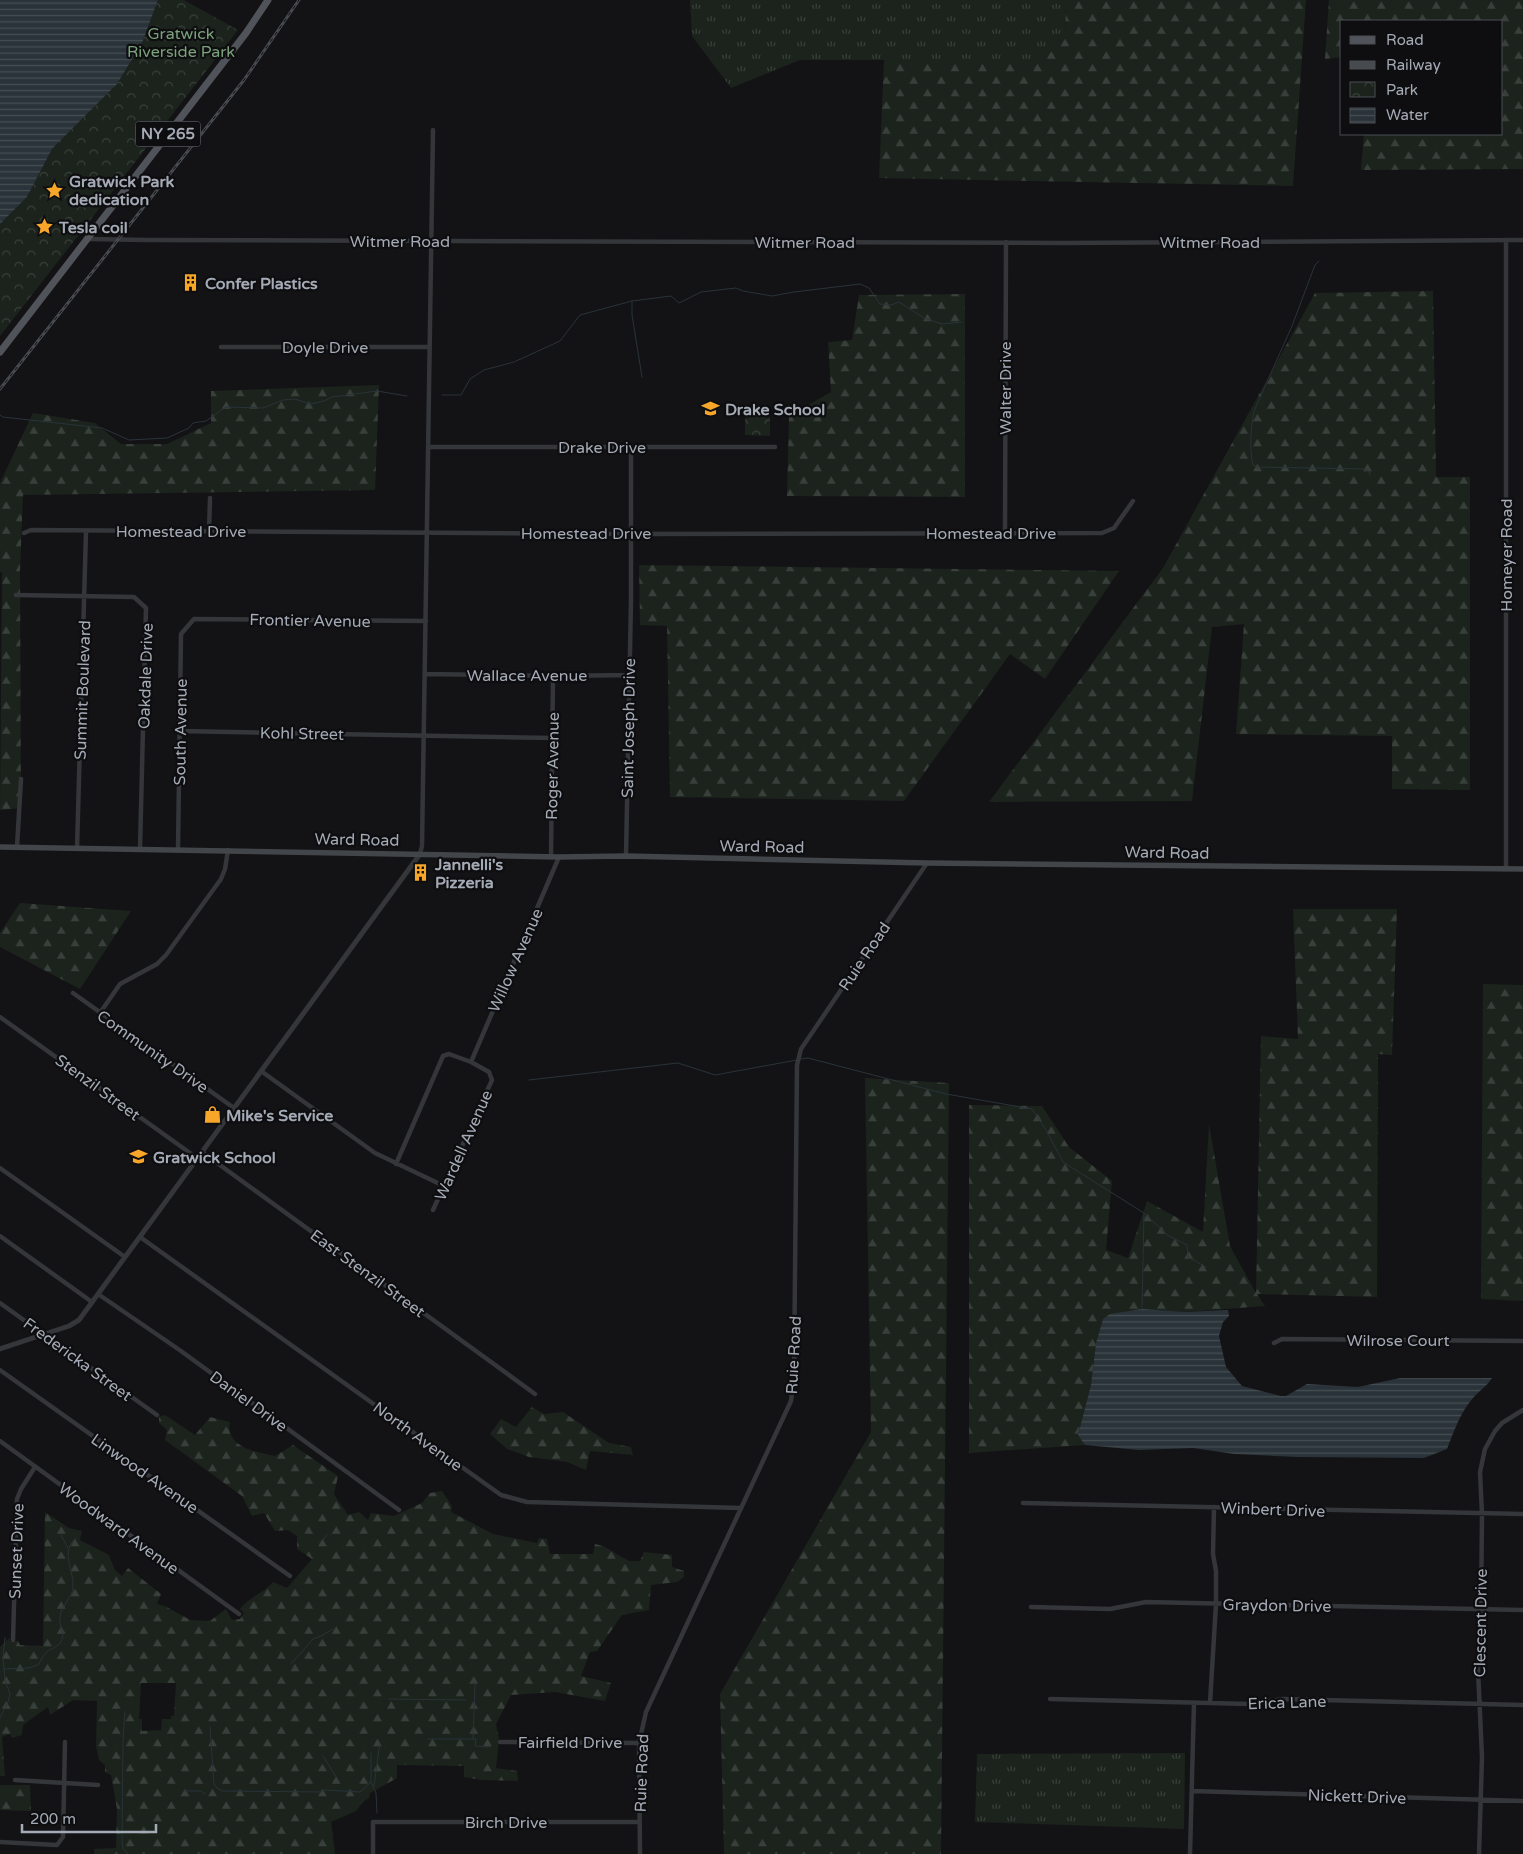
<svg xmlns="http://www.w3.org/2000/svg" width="1523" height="1854" viewBox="0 0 1523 1854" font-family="'Varela Round',sans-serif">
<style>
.grass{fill:url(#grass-tufts)}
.forest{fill:url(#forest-firs);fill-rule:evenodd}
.park{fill:url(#park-crowns)}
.water{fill:url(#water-rules)}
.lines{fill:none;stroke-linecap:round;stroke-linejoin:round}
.stream{stroke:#293339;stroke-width:1}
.minor{stroke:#34363a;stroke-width:4.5}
.tertiary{stroke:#34363a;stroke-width:5}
.secondary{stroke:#42454a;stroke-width:5.5}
.primary{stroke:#505359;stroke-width:7}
.rail-casing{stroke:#474a4f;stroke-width:3}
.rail{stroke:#0e0e10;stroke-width:1;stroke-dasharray:4;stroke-linecap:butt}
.labels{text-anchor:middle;stroke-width:4.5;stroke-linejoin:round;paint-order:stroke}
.shield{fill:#0e0e10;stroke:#787c84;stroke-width:1}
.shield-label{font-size:15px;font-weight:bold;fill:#a5abb6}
.park-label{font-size:16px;fill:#7ba27b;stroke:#0e0e10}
.poi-label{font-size:16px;font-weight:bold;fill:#a5abb6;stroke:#0e0e10;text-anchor:start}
.street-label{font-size:16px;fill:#a5abb6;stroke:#0e0e10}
</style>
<defs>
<pattern id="grass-tufts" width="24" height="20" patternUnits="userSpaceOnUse" patternTransform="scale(1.25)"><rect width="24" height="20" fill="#1b231c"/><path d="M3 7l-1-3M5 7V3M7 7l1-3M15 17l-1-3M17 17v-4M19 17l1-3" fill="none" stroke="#39403b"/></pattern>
<pattern id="forest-firs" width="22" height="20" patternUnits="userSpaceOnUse" patternTransform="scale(1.25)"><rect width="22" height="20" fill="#1b231c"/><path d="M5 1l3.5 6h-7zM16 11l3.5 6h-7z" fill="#39403b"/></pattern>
<pattern id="park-crowns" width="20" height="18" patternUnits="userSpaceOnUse" patternTransform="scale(1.25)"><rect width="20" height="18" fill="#1b231c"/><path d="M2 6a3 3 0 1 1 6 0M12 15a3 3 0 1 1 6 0" fill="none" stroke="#39403b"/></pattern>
<pattern id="water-rules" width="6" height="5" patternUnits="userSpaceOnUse" patternTransform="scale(1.25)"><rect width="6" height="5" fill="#293339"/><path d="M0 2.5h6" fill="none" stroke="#454e53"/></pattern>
</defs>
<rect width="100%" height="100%" fill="#131315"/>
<path class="grass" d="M690 0H1066L1065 38 1042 60H800L731 88 692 36Z
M1185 1753 1184 1829 975 1822 977 1754Z"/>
<path class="forest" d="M1066 0H1306L1293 186 879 178 884 60H1041L1065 38Z
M1329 0H1523V169L1361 170 1364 134H1502V21H1342V57L1325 59Z
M1433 291 1436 477H1470V790L1392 789V736L1236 734 1244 624 1212 627 1192 801 989 802 1163 568 1315 293Z
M965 294V497L787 496 789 416 831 392 828 342 852 340 859 295Z
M379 385 375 490 23 495 20 571 21 808 0 810 2 573 0 572V483L33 413 95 423 121 444H167L211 423V391Z
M639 565 1119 571 1045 679 1010 654 904 801 670 797 667 626 640 625Z
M20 903 131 911 80 989 0 947V933Z
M1293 909H1397L1392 1055 1378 1054 1377 1297 1257 1294 1265 1306 1185 1312 1142 1309 1103 1319 1096 1343 1091 1385 1078 1435 1085 1445 969 1453V1105L1042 1106 1069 1147 1112 1181 1106 1250 1128 1258 1147 1201 1203 1232 1209 1124 1230 1246 1256 1293 1261 1036 1298 1039Z
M1483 984 1523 985V1301L1481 1299Z
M865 1078 949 1083 941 1854H724L720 1694 871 1432Z
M532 1407 544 1414 563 1412 609 1443 631 1447 633 1455 590 1451 586 1470 567 1462 529 1457 507 1449 490 1434 501 1419 516 1427Z
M165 1415 195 1435 210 1417 230 1422C225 1447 256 1452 275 1456L293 1445 338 1476 334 1494 348 1515 359 1512 368 1520 371 1513 394 1516 422 1503 430 1493 442 1491 452 1506 451 1512 493 1534 537 1543 539 1538 547 1539 550 1554H593L595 1544 603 1546 629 1561H640L644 1552 672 1555V1567L684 1571V1577L677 1582 651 1585 649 1610 622 1615 597 1651 590 1652 581 1676 611 1683 605 1701 555 1692 511 1695 496 1724 499 1739 496 1768 517 1771 518 1781 481 1780 464 1777V1766L397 1765V1778L370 1793 369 1798 363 1802 356 1811 331 1822 335 1854H94V1849L116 1848 117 1809 111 1775 105 1772V1765L99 1760 96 1746 97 1701 73 1700 50 1715 48 1707 23 1725 22 1735 12 1738 10 1734 2 1737 5 1776H0V1647L9 1638 10 1641H18L20 1645 43 1646 45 1512 69 1528 82 1531 80 1540 109 1555 115 1570 122 1576 128 1568 161 1594 157 1604 165 1606 190 1620 210 1621 226 1609 232 1620 240 1619 244 1613 240 1609C249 1597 264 1593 273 1582L287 1588 312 1559 297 1549V1536L288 1530 275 1531 264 1513 252 1516 242 1496 165 1440 167 1430 159 1423V1417ZM141 1683H176L174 1716H171V1719H162L161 1730 142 1731V1719H139Z
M0 1785H30L31 1811 0 1810Z"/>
<path class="park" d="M158 0H184L238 30 0 336V224L27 197 52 149 117 84 142 43Z
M745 413 770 414V436L745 435Z"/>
<path class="water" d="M0 0H158L142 43 117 84 52 149 27 197 0 224Z
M1142 1309 1185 1312 1228 1310 1229 1316 1223 1322 1219 1336 1226 1367 1242 1386 1281 1396H1286L1307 1384 1358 1387 1400 1378H1492C1486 1387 1479 1391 1473 1398 1460 1413 1454 1431 1447 1449L1424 1458 1296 1457 1234 1454 1193 1448 1139 1450 1085 1445 1078 1435 1091 1385 1096 1343 1103 1319 1110 1314Z"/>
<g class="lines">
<path class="stream" d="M1319 261 1315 265 1292 326 1254 411C1251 427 1249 448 1253 465L1257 467 1365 469 1369 471 1370 475
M632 301V315L642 377
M442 395H461L470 379 484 370 514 362 560 341 580 315 632 301 671 296 679 303 701 292 736 288 743 291 772 296 794 292 860 284 869 288 880 304 891 305 899 302 924 318 942 324 962 322
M0 415 3 417 102 428 129 440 167 438 189 428 193 423 206 421 226 407 263 408 283 400 295 399 310 404 324 401 332 397 377 391 407 396
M800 1059 808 1058 946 1094 1032 1109 1046 1130 1063 1162 1144 1213 1167 1235 1187 1245 1188 1257 1206 1267
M529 1080 678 1063 715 1075 797 1060
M1142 1309 1144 1214
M61 1535 68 1548
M323 1540 327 1535
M291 1664 313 1639 321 1636 333 1629
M4 1669 28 1668 38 1665C41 1661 43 1655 47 1652 51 1648 56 1648 60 1643 67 1633 58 1627 60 1617 61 1605 74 1597 73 1585 73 1568 60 1551 76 1538
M473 1682 475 1684 473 1739
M389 1699 466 1700
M125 1712 123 1740 122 1842 123 1849 128 1854
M0 1718 8 1702 10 1694 5 1680 3 1658 5 1638
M210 1727 214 1784 217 1788 222 1791 322 1792 325 1790 360 1792 371 1782
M428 1739H476L475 1746 489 1747
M371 1753V1782L376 1793 377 1813
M323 1756 340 1783
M374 1786 380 1742
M185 1791H201L205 1794"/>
<path class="minor" d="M87 239 146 240 1062 243 1523 240
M221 347H430
M428 447H775
M209 531 210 498
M24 533 31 530 632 534 1102 533 1114 528 1133 501
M1005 533 1006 242
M16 595 134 597 146 608 140 849
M425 674 553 676 629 675
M180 731 552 738
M17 847 21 779
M77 849 86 531
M178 850 181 634 194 619 426 621
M420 854 422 846 433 130
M626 856 631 600V447
M551 857 553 676
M1506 869V240
M73 993 234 1108
M100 1013 120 984 157 964 166 955 221 879 225 869 228 850
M0 1017 197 1158
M471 1062 559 857
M261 1071 375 1153 444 1186
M202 1152 535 1394
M396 1164 443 1056 449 1054 471 1062 489 1072 492 1080 433 1210
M0 1168 125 1257
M0 1236 92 1302
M140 1237 501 1495 527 1502 741 1508
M98 1294 181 1351 399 1510
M0 1303 157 1415
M1274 1343 1282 1339 1523 1341
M0 1370 290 1576
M0 1441 239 1614
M1023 1503 1523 1514
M1031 1607 1110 1609 1146 1602 1523 1610
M13 1640 17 1499 21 1489 35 1467
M1050 1699 1249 1704 1283 1699 1523 1705
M1210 1703 1216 1604V1571L1213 1554 1214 1507
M500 1742 639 1743
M15 1780 98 1785
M1192 1791 1523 1801
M0 1842 57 1845 63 1837 65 1742
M373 1854V1822H639
M640 1854 639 1743 646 1712 791 1401 794 1378 797 1065 801 1049 927 863
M1190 1854 1194 1703
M1479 1854 1482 1757 1478 1670 1481 1610 1482 1514 1480 1472 1485 1449 1495 1431 1502 1423 1523 1410"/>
<path class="tertiary" d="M0 1349 69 1326 79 1320 420 854"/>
<path class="secondary" d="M0 847 559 857 626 856 927 863 1523 869"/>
<path class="primary" d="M0 352 246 33 268 0"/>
<defs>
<path id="rail" d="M0 389 244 80 299 0"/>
</defs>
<use href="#rail" class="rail-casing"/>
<use href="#rail" class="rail"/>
</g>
<defs>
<symbol id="sight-bare" viewBox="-9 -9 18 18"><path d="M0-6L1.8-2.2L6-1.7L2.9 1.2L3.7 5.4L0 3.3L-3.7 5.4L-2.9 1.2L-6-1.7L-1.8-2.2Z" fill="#f7a62a" stroke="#0e0e10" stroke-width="2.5" paint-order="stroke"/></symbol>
<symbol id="building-bare" viewBox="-9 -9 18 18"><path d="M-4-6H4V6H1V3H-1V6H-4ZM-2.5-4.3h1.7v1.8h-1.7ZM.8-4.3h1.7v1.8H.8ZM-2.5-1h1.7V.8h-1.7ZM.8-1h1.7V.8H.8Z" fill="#f7a62a" stroke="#0e0e10" stroke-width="2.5" paint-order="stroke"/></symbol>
<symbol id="school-bare" viewBox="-9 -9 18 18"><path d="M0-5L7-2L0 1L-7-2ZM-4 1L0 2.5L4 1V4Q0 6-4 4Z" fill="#f7a62a" stroke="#0e0e10" stroke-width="2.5" paint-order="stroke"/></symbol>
<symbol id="shop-bare" viewBox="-9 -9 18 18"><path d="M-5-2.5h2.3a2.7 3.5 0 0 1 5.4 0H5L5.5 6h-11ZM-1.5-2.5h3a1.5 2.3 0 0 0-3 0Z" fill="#f7a62a" stroke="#0e0e10" stroke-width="2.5" paint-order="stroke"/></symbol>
</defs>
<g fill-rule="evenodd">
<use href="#sight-bare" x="42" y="178" width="25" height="25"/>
<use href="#sight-bare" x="32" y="214" width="25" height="25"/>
<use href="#building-bare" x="178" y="270" width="25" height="25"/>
<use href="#school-bare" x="698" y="396" width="25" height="25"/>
<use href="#building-bare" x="408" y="860" width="25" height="25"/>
<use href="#shop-bare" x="200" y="1102" width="25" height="25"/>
<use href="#school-bare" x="126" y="1144" width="25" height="25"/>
</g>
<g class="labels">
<rect class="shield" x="135.5" y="121.5" width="65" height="25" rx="4"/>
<g class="shield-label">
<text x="168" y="139">NY 265</text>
</g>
<g class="park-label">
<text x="181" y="39">Gratwick<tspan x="181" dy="18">Riverside Park</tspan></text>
</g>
<g class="poi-label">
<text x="69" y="187">Gratwick Park<tspan x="69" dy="18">dedication</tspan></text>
<text x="59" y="233">Tesla coil</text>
<text x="205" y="289">Confer Plastics</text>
<text x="725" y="415">Drake School</text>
<text x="435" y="870">Jannelli's<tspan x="435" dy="18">Pizzeria</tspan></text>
<text x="226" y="1121">Mike's Service</text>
<text x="153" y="1163">Gratwick School</text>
</g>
<g class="street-label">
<text x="400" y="247">Witmer Road</text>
<text x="805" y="248">Witmer Road</text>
<text x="1210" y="248">Witmer Road</text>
<text x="325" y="353">Doyle Drive</text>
<text transform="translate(1005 388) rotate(-90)" y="6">Walter Drive</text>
<text x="602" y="453">Drake Drive</text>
<text x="181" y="537">Homestead Drive</text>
<text x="586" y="539">Homestead Drive</text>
<text x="991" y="539">Homestead Drive</text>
<text transform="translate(1506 555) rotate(-90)" y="6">Homeyer Road</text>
<text transform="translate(310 620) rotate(1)" y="6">Frontier Avenue</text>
<text x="527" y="681">Wallace Avenue</text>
<text transform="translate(145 676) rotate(-88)" y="6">Oakdale Drive</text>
<text transform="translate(82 690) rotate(-88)" y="6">Summit Boulevard</text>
<text transform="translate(628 728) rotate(-89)" y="6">Saint Joseph Drive</text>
<text transform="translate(180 732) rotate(-89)" y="6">South Avenue</text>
<text transform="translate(302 733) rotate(1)" y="6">Kohl Street</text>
<text transform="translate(552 766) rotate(-89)" y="6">Roger Avenue</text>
<text transform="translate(357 839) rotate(1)" y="6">Ward Road</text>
<text transform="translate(762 846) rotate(1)" y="6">Ward Road</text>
<text transform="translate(1167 852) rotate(1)" y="6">Ward Road</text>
<text transform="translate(864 956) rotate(-56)" y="6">Ruie Road</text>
<text transform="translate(515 960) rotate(-66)" y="6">Willow Avenue</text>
<text transform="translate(153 1051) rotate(35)" y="6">Community Drive</text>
<text transform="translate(98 1087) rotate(36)" y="6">Stenzil Street</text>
<text transform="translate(463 1145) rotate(-66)" y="6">Wardell Avenue</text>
<text transform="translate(368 1273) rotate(36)" y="6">East Stenzil Street</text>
<text x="1398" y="1346">Wilrose Court</text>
<text transform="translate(793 1355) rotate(-87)" y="6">Ruie Road</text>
<text transform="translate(78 1359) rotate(36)" y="6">Fredericka Street</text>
<text transform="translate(249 1401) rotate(36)" y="6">Daniel Drive</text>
<text transform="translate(418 1436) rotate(36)" y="6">North Avenue</text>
<text transform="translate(145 1473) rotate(35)" y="6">Linwood Avenue</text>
<text transform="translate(1273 1509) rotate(2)" y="6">Winbert Drive</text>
<text transform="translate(119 1528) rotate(36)" y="6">Woodward Avenue</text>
<text transform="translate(16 1551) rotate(-88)" y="6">Sunset Drive</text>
<text transform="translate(1277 1605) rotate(1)" y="6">Graydon Drive</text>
<text transform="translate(1480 1623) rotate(-89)" y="6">Clescent Drive</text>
<text transform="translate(1287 1702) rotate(-2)" y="6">Erica Lane</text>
<text x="570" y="1748">Fairfield Drive</text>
<text transform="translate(641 1773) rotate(-88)" y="6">Ruie Road</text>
<text transform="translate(1357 1796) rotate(2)" y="6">Nickett Drive</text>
<text x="506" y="1828">Birch Drive</text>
</g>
</g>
<rect x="1340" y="20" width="162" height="115" fill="#0e0e10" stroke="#4a4d52"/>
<rect x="1350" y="36" width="25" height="8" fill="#505359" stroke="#4a4d52"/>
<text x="1386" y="45" font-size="15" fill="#a5abb6">Road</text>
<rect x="1350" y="61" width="25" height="8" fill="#474a4f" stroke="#4a4d52"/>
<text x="1386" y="70" font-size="15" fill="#a5abb6">Railway</text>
<rect x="1350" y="82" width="25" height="15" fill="url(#park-crowns)" stroke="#4a4d52"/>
<text x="1386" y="95" font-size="15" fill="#a5abb6">Park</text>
<rect x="1350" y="108" width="25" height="15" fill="url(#water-rules)" stroke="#4a4d52"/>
<text x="1386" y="120" font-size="15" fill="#a5abb6">Water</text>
<path d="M22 1824v8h134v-8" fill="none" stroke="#a5abb6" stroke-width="2.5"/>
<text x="30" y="1824" font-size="15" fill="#a5abb6" stroke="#0e0e10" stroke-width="4" paint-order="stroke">200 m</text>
</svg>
